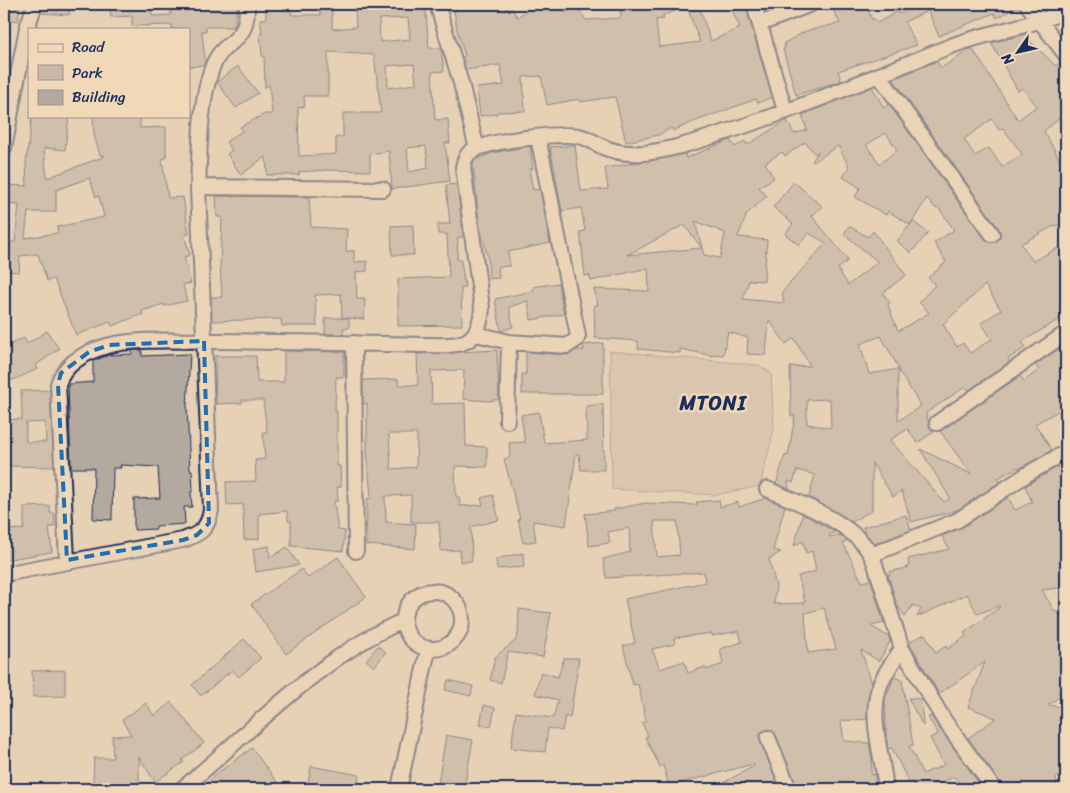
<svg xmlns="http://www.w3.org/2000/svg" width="1070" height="793" viewBox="0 0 1070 793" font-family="Sriracha,sans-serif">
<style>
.green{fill:#cab9a8;stroke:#727483}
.building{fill:#b4a99f;stroke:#1b2f5e;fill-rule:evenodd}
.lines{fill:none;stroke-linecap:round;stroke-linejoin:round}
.minor-casing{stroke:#1b2f5e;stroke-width:18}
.minor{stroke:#f0d8b8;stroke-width:14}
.marked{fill:none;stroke:#1f6fb2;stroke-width:4;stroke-dasharray:10 6;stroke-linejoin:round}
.labels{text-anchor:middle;stroke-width:5;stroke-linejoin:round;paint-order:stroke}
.district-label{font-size:20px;font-weight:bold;letter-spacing:1px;fill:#1b2f5e;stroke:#f0d8b8}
</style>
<rect width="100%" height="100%" fill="#e7d1b4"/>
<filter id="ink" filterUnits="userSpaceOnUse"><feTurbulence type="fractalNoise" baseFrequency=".02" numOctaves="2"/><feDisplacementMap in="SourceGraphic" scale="10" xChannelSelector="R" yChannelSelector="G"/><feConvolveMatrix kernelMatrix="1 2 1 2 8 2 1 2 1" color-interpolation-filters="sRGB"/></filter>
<g filter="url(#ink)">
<path class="green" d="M610 351 758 365 771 373 774 429 760 486 715 495 612 489Z"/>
<path class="building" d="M4 4H20L18 21 4 19Z
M44 4H70L69 15 41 13Z
M109 4H151L152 16 171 15V5L238 4 234 27H206V31H202L205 61 204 65 189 67V29H172V25L132 26V16L111 17Z
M266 4H291V15H320V4H332V29L356 27 355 10H370L369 4H425L429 48H441L444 71 432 72 435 120 448 119 450 143H445L450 181 392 189 389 151 370 154V171L326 170 299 172V175H267L266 156 241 175 227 154 232 150 226 142 242 131 240 127 265 114H272L269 84 265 88 264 56H262L260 34H262L260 19H266ZM408 18 410 39 380 42 379 19ZM328 52 374 55 381 113H343V137H336V154L299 156 298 108 305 106 304 96H328ZM414 64 416 84 388 88 387 66ZM426 146 428 168 409 172 407 148Z
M453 4H504L507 9 511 7 517 17 537 4H564L565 13 576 6 586 20 621 18 620 4H698L711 41 740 28 729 4H745L772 97 758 103 756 99 688 124 673 131 672 128 658 135 626 142 615 97 579 102V99L547 105 541 76 523 77 525 111 497 112V114L480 116 477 88 504 85 500 65 466 70 462 57 465 56 457 30ZM687 7 700 42 659 47 656 20 664 19 663 15Z
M839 4H866L872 20 874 18 877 23 898 11 899 14 920 4H1018L1019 6 997 18 994 13 939 36 928 11 904 22 917 45 838 71 841 81 796 95 783 49 785 48 784 43 806 31 840 23 832 8Z
M1026 34 1031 42 1056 66 1061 62 1066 68V113L1044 131 1066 171V178L1064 179 1066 188V223L1052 227 1021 244 1033 261 1060 247 1066 257V315L1022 342 1026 347 1008 359 1010 362 969 390 965 387 926 413 930 428 935 431 917 443 908 429 890 440 944 502 950 498 920 449 971 474 940 431 1020 376 1024 381 1039 370 1035 365 1066 344V407L1035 424 1052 450 1019 469 1018 467 998 478 1000 482 958 510 911 522 902 491 893 497 872 463V510L852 522 809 497 815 475 797 470 793 483 788 481 789 489 776 484 785 455 788 456 795 416H791L790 367 810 366 794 338 786 344 769 320 766 355 747 354 748 338 728 332 723 355 714 354V356L680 349V353L638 349V341L595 338 594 305H598L594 289 649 291 648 268 591 281 589 275 585 276 580 232 585 231 581 208 562 211 550 147 575 145 581 191 608 189 605 168 685 154 686 158 730 140 735 147 745 141 747 145 787 120 794 134 807 130 802 115 872 87 884 108 889 104 985 239 993 243 1000 237 999 229 893 79 937 61 941 68 972 48 1018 120 1037 106 1022 88 1018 91 991 43ZM992 119 999 130 1003 128 1022 154 1002 167 989 148 975 156 964 139ZM886 133 897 150 880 164 866 145ZM805 142 815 154 819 151 812 161 813 162 838 146 849 166 843 177 860 188 855 197 886 215 888 211 910 225 897 241 911 253 928 233 913 221 910 225 927 198 936 209 938 207 954 230 934 243 946 262 928 278 935 285 919 302 929 313 898 331 888 305 890 303 883 293 906 275 873 231 868 237 849 226 844 234 878 262 848 285 838 269 848 260 812 216 822 206 794 182 773 207 793 224 785 234 799 245 809 233 826 243 782 292 784 303 743 299 749 280 764 281 767 240 738 237 747 214 767 196 759 187 774 178 765 163 782 152 785 156ZM695 221 725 233 720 258 704 255 702 248 627 255 684 225 702 248ZM985 285 1001 310 981 323 992 339 970 353 963 343 957 347 943 324ZM881 336 899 369 869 374 860 344ZM898 370 921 406 898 421ZM830 399 831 428 807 424V400Z
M238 66 258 93 236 108 217 82Z
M32 116H69L65 150 44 148 47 178 105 156 100 155 94 135 93 116H140V128L166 127V158L162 159 168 198 183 197 189 234 184 235 190 255 184 257 191 283 183 285 187 301 164 306V304L142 311 143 314 112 326 110 322 76 335 54 279 47 281 38 254 20 256 19 272 4 271 6 242H15L19 205 4 204V185L27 186 26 163ZM89 178 96 197 99 196 104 217 57 227 58 233 25 238 28 212H56V190Z
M530 146 533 169H529L533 190 540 189 550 243 508 252 510 266 498 267 499 278 489 279 488 259 479 223 473 164 475 160 492 153Z
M457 184 463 231V237H458L457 260H461L465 288H461L462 325 398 326V279L449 277 447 234H438V224H450L446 185Z
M216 196 309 197 311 227 347 229 346 251H354V262L367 261V271L356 272 357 299H365L364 319 342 318 341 294 315 295 317 326H282L281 319 212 321 211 297H222L220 265 222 217H217Z
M413 225 414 255H392L391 226Z
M558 283 564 314 531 320 528 301 509 307 513 327 501 331 495 299 533 291V287Z
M325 318H349V328H343V334H325Z
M47 331 59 349 36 365 38 369 4 384V347L24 338 27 344Z
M603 343V394H522V374H526V352L567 355 576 350H584L583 345Z
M132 350H142V356L190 354 187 406 190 470H192L193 491H191L192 507H184L185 524 156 526V529L134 530V499L160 498 158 467 120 465 121 468H113L112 520 93 519 94 468H71L68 384 93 382V361L109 355 132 354Z
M497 350 499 399 489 401 463 399 464 370 431 371 432 404 465 403 466 446 487 447V467L455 466 456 497H459L460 506 483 505 481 498 493 495 499 520 471 527 472 561 460 562V550L441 551 439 522H411V495L385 496 386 522 416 524 415 549 366 545 367 499 371 498 367 451V403L363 404V380L398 379 399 385H418L417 354ZM389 434H417L416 467 391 469Z
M284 351 344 352V377H336L335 411H337V466H340L341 487H337L338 501H334L338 530 345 531 343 551 291 546V521H288L287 511 259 514V539L244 540 243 504 227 505 226 482 256 481 255 460 265 459 263 432H267L263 400H242V403L216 404 215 356H256L257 382H284Z
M50 390 54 467 4 466V420L22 419 21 391ZM45 422 46 442H26V423Z
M603 404 604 470H581L579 454H576L566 526 533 521 536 541 523 543 518 519H520L504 459 510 457 509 443 525 442 521 415 539 412 544 443 587 440 586 406Z
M1066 462V587L1042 590 1055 612 1056 611 1059 615 1066 613V686L1058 691 1061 696 1048 705 1062 707V710H1066V760L1064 759 1066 776 1056 777 1057 789H1003L1001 784 968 738 996 718 968 707 985 662 939 694 909 642 925 634 936 653 946 646 948 649 966 636 964 633 1000 607 999 606 977 614 967 594 917 617 921 609 913 605 905 617 896 603 888 575 890 574 889 572 909 567 908 559 949 549 942 536 963 527 1008 497 1015 510 1032 502 1025 486Z
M766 498 785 506 773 550 781 552 769 559 776 586 774 604 805 603 798 576 816 571 812 551 806 553 803 541 794 546 803 514 835 532 829 535 830 537 839 535 847 540 843 543 862 582 871 580 884 623 871 626 889 637 890 642 879 661 861 650 872 683 868 697 867 719 841 721 844 741 869 743 872 759 871 774 875 775V789H798L776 735 769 729 761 732 760 741 780 789H712L754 766 753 764 669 786 663 765 660 767 645 737 648 736 642 723 646 721 638 684 633 685 623 646 635 643 625 599 705 582 704 572 606 578 603 559 630 552 629 528 608 532 610 543 589 546 585 514 615 511 614 509 646 503 697 505 696 502 719 500 720 507 738 502 739 507ZM654 521H677L680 555 657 557ZM824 608 836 649 808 653 805 613ZM739 631 742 642 720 649 723 664 706 670 705 667 688 673 684 661 660 669 652 649 675 644 674 638 712 633V636Z
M50 506V513H54L55 527H49L52 552 4 560V530L24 529V507Z
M906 515 911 530 874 544 865 533 863 527Z
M269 546 270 558 287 547 299 565 256 572 253 549Z
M523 553 524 567 497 569 496 559Z
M338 557 366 597 286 654 251 604 302 569 308 578Z
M519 609 551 613 543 657 508 652 501 683 490 680 495 657 515 641 518 634Z
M244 639 261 658 239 677 232 670 201 696 192 685Z
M378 646 386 652 374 667 366 660Z
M564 658H579L570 718 565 716 562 731 548 728 545 752 511 748 516 712 553 718 558 700 535 694 541 672 558 677Z
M65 670V696L33 697 32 671Z
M894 677 902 680 913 745 909 746 923 774 944 765 930 738 938 734 928 717 931 716 983 789H966L954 777 931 787 932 789H916L912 782 909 783 892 748 888 749 886 736 885 699Z
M448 680 473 686 471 696 445 690Z
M908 698 921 699 923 726Z
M171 702 204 743 182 760 184 762 155 782 139 757V789H110V783L93 782 94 758H113L112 736 131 735 122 720 146 703 154 716Z
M484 705 495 708 491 727 480 724Z
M446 735 473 740 464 789H437Z
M252 748 282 789H200L219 772Z
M311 766 359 775 357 789H307Z"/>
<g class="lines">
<defs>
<path id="minor" d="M437 4 461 83 477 149
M754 4 785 111
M1027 4 1066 55
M760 24 811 4
M879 75 992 234
M4 148 27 28 35 4
M198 187 383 189
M477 334 509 342 567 346 576 340 578 336 538 137
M354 343 356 551
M507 421 509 342
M937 423 1066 333
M767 489C801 504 859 524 874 561L902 649 944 720 994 789
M871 555 958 520 1029 473 1066 452
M67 560 58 384C65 363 86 352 107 346 133 338 184 341 213 341 282 342 352 343 421 345 456 345 479 350 482 308L463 167C464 162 465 157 469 153 484 140 559 133 579 136 588 138 595 143 603 147 616 153 630 154 644 153 674 150 704 139 732 130 806 106 878 75 951 46 989 32 1029 27 1066 11
M4 574 183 540C200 534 208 529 211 510L198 187C200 149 199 105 212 68 224 35 248 48 247 4
M404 620a29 29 0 1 1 58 0a29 29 0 1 1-58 0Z
M768 738 789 789
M182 789C251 732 320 656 403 621
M399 789 428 649
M886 789C883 757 868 718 880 685 885 672 894 660 902 649"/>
</defs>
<use href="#minor" class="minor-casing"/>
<use href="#minor" class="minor"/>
</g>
</g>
<path d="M0 0H1070V793H0ZM204 341 209 523 197 535 183 540 67 560 58 384 61 373 89 352 109 345Z" fill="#e7d1b4" fill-opacity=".55" fill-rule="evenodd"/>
<path class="marked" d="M204 341 209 523 197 535 183 540 67 560 58 384 61 373 89 352 109 345Z"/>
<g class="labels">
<g class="district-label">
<text x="713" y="410">MTONI</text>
</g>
</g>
<rect width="1070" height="793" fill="none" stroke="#f0d8b8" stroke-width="20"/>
<rect x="10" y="10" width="1050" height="773" fill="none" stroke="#1b2f5e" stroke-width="2" filter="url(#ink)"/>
<rect x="28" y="28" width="162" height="90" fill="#f0d8b8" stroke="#9b9494"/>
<rect x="38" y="44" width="25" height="8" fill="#f0d8b8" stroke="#9b9494"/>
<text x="72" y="52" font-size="15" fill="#1b2f5e">Road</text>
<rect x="38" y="65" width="25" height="15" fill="#cab9a8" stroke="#9b9494"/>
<text x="72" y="78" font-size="15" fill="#1b2f5e">Park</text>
<rect x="38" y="90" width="25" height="15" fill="#b4a99f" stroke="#9b9494"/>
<text x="72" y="102" font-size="15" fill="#1b2f5e">Building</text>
<g transform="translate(1018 52) rotate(236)" stroke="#f0d8b8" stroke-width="4" paint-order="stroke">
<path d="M0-4L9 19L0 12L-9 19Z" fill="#1b2f5e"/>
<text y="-8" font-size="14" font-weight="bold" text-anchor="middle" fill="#1b2f5e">N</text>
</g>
</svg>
